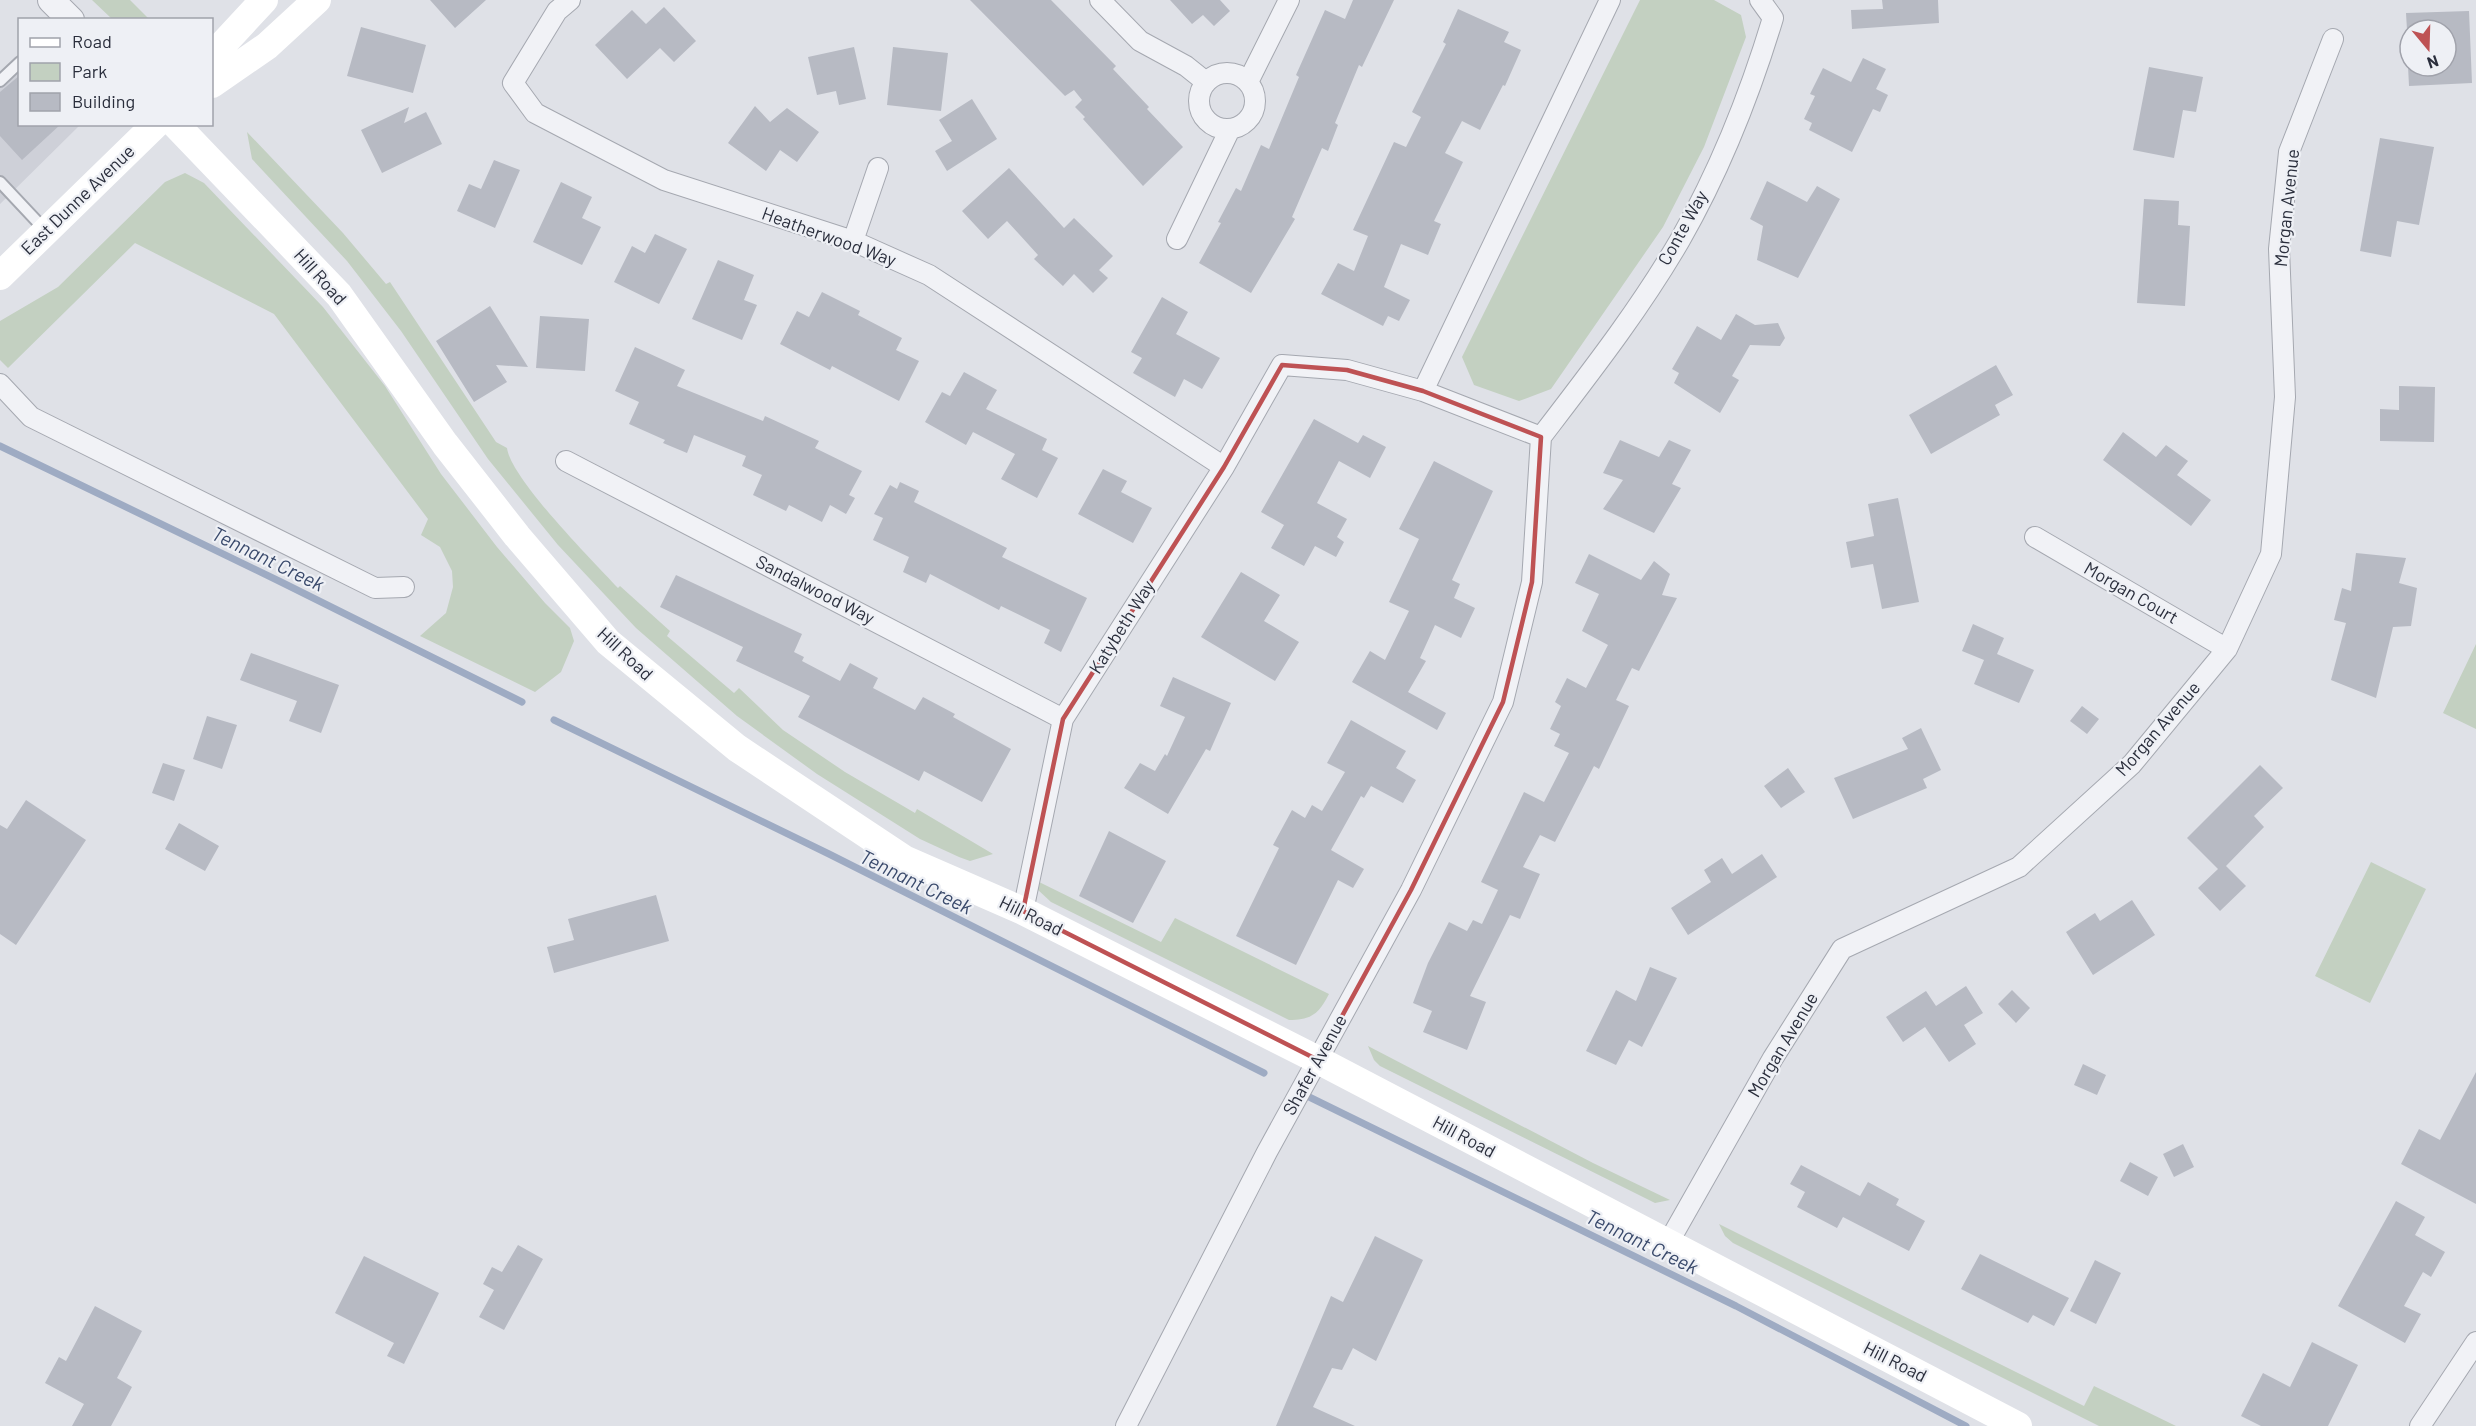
<svg xmlns="http://www.w3.org/2000/svg" width="2476" height="1426" viewBox="0 0 2476 1426" font-family="Barlow,sans-serif">
<style>
.built{fill:#ced0d8}
.green{fill:#c3d0c1}
.lines{fill:none;stroke-linecap:round;stroke-linejoin:round}
.stream{stroke:#9eabc3;stroke-width:7}
.building{fill:#b7bac3}
.service-casing{stroke:#a5a8b0;stroke-width:14}
.minor-casing{stroke:#a5a8b0;stroke-width:22}
.tertiary-casing{stroke:#a5a8b0;stroke-width:28}
.service{stroke:#f1f2f6;stroke-width:10}
.minor{stroke:#f1f2f6;stroke-width:20}
.tertiary{stroke:#f1f2f6;stroke-width:26}
.secondary{stroke:#fff;stroke-width:28}
.marked{fill:none;stroke:#be5254;stroke-width:4.5;stroke-linejoin:round}
.labels{text-anchor:middle;stroke-width:4.5;stroke-linejoin:round;paint-order:stroke}
.street-label{font-size:18px;fill:#2a2e3c;stroke:#eef0f5}
.water-label{font-size:20px;font-style:italic;fill:#39496b;stroke:#eef0f5}
</style>
<rect width="100%" height="100%" fill="#dfe1e7"/>
<path class="built" d="M19 62 20 124 80 125 0 204V80Z"/>
<path class="green" d="M92 0H130L149 19H112Z
M1640 0H1714L1741 15 1746 37 1704 147 1663 227 1551 389 1519 401 1474 385 1462 357Z
M247 132 343 233 386 284 390 282 496 442 507 448C511 479 593 561 618 588L620 586 670 631 667 636 734 693 739 688 783 730 845 772 915 813 917 809 993 854 970 861 959 857 920 839 817 774 737 716 636 628 558 545 488 459 401 331 347 261 252 159Z
M185 173 204 183 323 307 385 386 441 474 497 547 545 603 570 628 574 641 561 672 535 692 420 636 446 613 453 587 452 571 440 547 421 535 428 519 274 314 135 243 8 368 0 360V321L58 287 165 182Z
M2476 644V729L2443 713Z
M2371 862 2426 889 2370 1003 2315 976Z
M1035 880 1161 942 1175 918 1329 994C1319 1014 1311 1020 1289 1020L1051 902 1037 889Z
M1368 1046 1593 1163 1670 1200 1655 1203 1380 1066 1374 1060Z
M1719 1224 2084 1406 2094 1386 2176 1426H2099L1733 1243 1725 1236Z"/>
<g class="lines">
<path class="stream" d="M0 446 281 582 522 702
M554 720 829 854 1264 1073
M1301 1093 1736 1306 1966 1426"/>
</g>
<path class="building" d="M430 0H486L455 28Z
M970 0H1051L1116 66 1113 69 1149 107 1147 109 1183 147 1143 186 1083 119 1085 117 1075 107 1082 100 1074 90 1065 96Z
M1170 0H1220L1230 11 1214 26 1203 15 1192 24Z
M1353 0H1394L1362 67 1359 65 1335 123 1338 125 1328 151 1322 148 1292 217 1295 219 1251 293 1199 263 1221 223 1218 222 1236 188 1241 191 1261 145 1269 149 1299 77 1296 75 1325 10 1345 19Z
M1882 0H1938L1939 23 1852 29 1851 10 1883 9Z
M664 7 696 41 674 62 660 48 627 79 595 45 632 10 646 24Z
M1458 9 1509 32 1504 42 1521 50 1505 86 1503 85 1480 130 1462 121 1445 153 1463 162 1434 221 1441 224 1428 255 1401 244 1384 287 1410 300 1399 321 1388 316 1383 326 1321 294 1338 263 1354 271 1368 236 1353 230 1394 142 1406 147 1421 117 1412 112 1446 44 1443 42Z
M2469 11 2472 83 2409 86 2408 66H2446V30H2407L2406 13Z
M361 27 426 45 413 93 347 76Z
M854 47 866 99 839 105 836 91 817 95 808 57Z
M893 47 948 53 941 111 887 105Z
M1863 58 1886 69 1876 89 1888 95 1880 112 1873 109 1852 152 1809 130 1812 123 1804 119 1815 96 1810 94 1823 68 1851 82Z
M2149 67 2203 77 2196 112 2183 110 2174 158 2133 150Z
M20 75V124H61L22 160 0 136V92Z
M972 99 997 139 947 171 935 151 952 141 939 120Z
M755 106 770 122 787 108 819 132 797 162 780 150 766 171 728 143Z
M409 107 404 123 426 112 442 144 382 173 361 130Z
M2380 138 2434 147 2419 225 2397 221 2391 257 2360 251Z
M494 160 520 170 495 228 457 211 469 184 481 189Z
M1009 168 1064 228 1074 218 1113 256 1099 270 1108 278 1093 293 1074 274 1063 286 1034 259 1038 255 1007 221 988 239 962 211Z
M1767 181 1807 202 1817 186 1840 199 1798 278 1757 260 1763 226 1750 219Z
M561 182 592 197 582 218 601 227 582 265 533 242Z
M2144 199 2179 201 2178 225 2190 226 2185 306 2137 303Z
M655 234 687 249 659 304 614 282 632 246 645 253Z
M718 260 754 275 744 300 757 305 742 340 692 319Z
M822 292 860 311 858 315 902 338 896 350 919 361 899 401 832 366 830 370 780 344 797 311 809 317Z
M1162 297 1188 312 1176 334 1220 358 1202 389 1184 379 1175 397 1133 373 1142 358 1131 352Z
M490 306 528 367 496 365 507 382 474 402 436 341Z
M1736 314 1755 325 1778 323 1785 338 1780 346 1750 345 1732 376 1739 380 1720 413 1674 383 1679 373 1672 369 1697 326 1721 340Z
M540 316 589 319 585 371 536 368Z
M635 347 685 370 677 386 763 421 765 416 819 441 815 448 862 471 849 495 855 498 846 514 830 505 822 522 789 505 786 511 753 495 762 475 742 466 746 456 694 435 687 453 663 443 665 440 629 424 639 402 615 391Z
M1996 365 2013 395 1995 405 2000 415 1931 454 1909 415Z
M964 372 997 390 986 409 1047 439 1042 450 1058 458 1037 498 1001 479 1015 454 973 432 966 445 925 422 942 392 950 396Z
M2399 386 2435 387 2434 442 2380 441V409L2399 410Z
M1314 419 1358 443 1363 435 1386 447 1370 478 1339 461 1317 503 1347 519 1337 537 1344 542 1336 557 1315 546 1304 566 1271 548 1284 525 1261 512Z
M2123 432 2156 457 2166 445 2188 461 2177 475 2211 500 2191 526 2103 460Z
M1620 440 1659 457 1669 440 1691 450 1672 484 1681 488 1654 533 1603 509 1623 480 1603 473Z
M1434 461 1493 491 1452 580 1460 584 1454 598 1475 608 1461 638 1435 625 1420 658 1426 661 1408 692 1446 713 1437 730 1352 682 1370 651 1385 660 1409 611 1389 602 1419 539 1399 529Z
M1103 469 1127 481 1121 492 1152 508 1133 543 1078 514Z
M900 482 919 491 914 502 1007 548 1002 557 1087 598 1061 652 1044 643 1050 630 1001 606 999 610 930 574 926 583 903 572 909 557 873 540 883 518 874 514 890 485 897 489Z
M1898 498 1919 602 1882 609 1873 564 1851 568 1846 542 1874 536 1868 504Z
M2356 553 2406 558 2399 583 2417 588 2411 626 2393 627 2376 698 2331 680 2346 623 2334 620 2342 588 2351 591Z
M1589 554 1641 580 1654 561 1670 574 1662 595 1677 598 1639 671 1632 668 1616 700 1629 706 1599 769 1594 766 1555 842 1540 835 1523 867 1540 874 1520 919 1510 915 1470 996 1486 1002 1467 1050 1423 1032 1432 1011 1413 1003 1428 963 1449 922 1467 931 1473 920 1482 924 1498 890 1481 882 1524 792 1544 802 1569 753 1554 746 1560 734 1550 729 1561 706 1555 702 1567 678 1586 688 1608 645 1582 631 1599 594 1575 583Z
M1241 572 1280 595 1264 621 1299 642 1275 681 1201 637Z
M676 575 802 634 794 652 804 657 802 661 840 681 850 663 878 678 873 688 915 710 923 697 955 714 953 717 1011 749 982 802 924 771 919 781 798 717 810 696 736 661 743 647 660 607Z
M1973 624 2004 638 1997 654 2034 670 2019 703 1974 684 1984 660 1962 651Z
M251 653 339 685 321 733 289 721 297 701 240 680Z
M1173 677 1231 703 1210 751 1206 749 1168 814 1124 788 1140 763 1155 771 1165 754 1167 756 1185 717 1160 706Z
M2082 706 2099 719 2087 734 2070 721Z
M207 716 237 725 222 769 193 759Z
M1351 720 1406 751 1396 768 1416 780 1403 803 1371 786 1364 798 1361 796 1331 850 1364 869 1353 888 1338 880 1296 965 1236 936 1279 848 1273 845 1292 810 1305 818 1312 805 1322 811 1345 772 1327 763Z
M1921 728 1941 770 1923 779 1927 788 1853 819 1834 778 1908 749 1902 738Z
M163 763 185 770 174 801 152 793Z
M2260 765 2283 788 2254 816 2264 827 2226 866 2246 886 2220 911 2198 888 2218 869 2187 838Z
M1788 768 1805 792 1781 808 1764 786Z
M26 800 86 840 16 945 0 934V825L7 829Z
M179 823 219 846 205 871 165 849Z
M1109 831 1166 861 1133 923 1079 896Z
M1762 854 1777 877 1688 935 1671 908 1711 882 1704 870 1722 858 1732 874Z
M656 895 669 941 554 973 547 947 574 940 568 919Z
M2132 900 2155 935 2093 975 2066 932 2095 913 2100 921Z
M1650 967 1677 978 1642 1047 1629 1040 1616 1065 1586 1051 1616 990 1636 1001Z
M1966 986 1983 1013 1964 1025 1976 1044 1949 1062 1925 1027 1903 1042 1886 1017 1926 991 1936 1006Z
M2012 990 2030 1008 2016 1023 1998 1004Z
M2083 1064 2106 1075 2097 1095 2074 1085Z
M2476 1072V1204L2401 1164 2419 1129 2440 1140Z
M2183 1144 2194 1167 2174 1177 2163 1154Z
M2130 1162 2158 1177 2148 1196 2120 1181Z
M1801 1165 1860 1196 1868 1182 1899 1199 1896 1205 1925 1221 1909 1251 1843 1217 1837 1228 1797 1207 1805 1192 1790 1184Z
M2396 1201 2425 1217 2415 1235 2445 1252 2431 1277 2423 1272 2404 1306 2421 1314 2405 1343 2338 1306Z
M1375 1236 1423 1260 1376 1361 1353 1348 1342 1370 1332 1368 1313 1407 1355 1426H1276L1331 1296 1343 1302Z
M518 1245 543 1259 504 1330 479 1317 494 1290 483 1284 492 1267 502 1272Z
M1980 1254 2069 1298 2054 1326 2033 1315 2028 1323 1961 1289Z
M364 1256 439 1293 404 1364 387 1356 394 1343 335 1313Z
M2095 1260 2121 1273 2096 1324 2070 1311Z
M95 1306 142 1331 117 1378 132 1387 111 1426H72L84 1404 45 1383 59 1357 66 1361Z
M2312 1342 2358 1365 2328 1426H2261L2241 1416 2263 1373 2290 1387Z"/>
<g class="lines">
<defs>
<path id="service" d="M0 81 20 62
M0 182 46 231"/>
<path id="minor" d="M570 0 557 11 513 83 535 113 664 180 853 241 929 275 1224 467
M1100 0 1140 41 1186 66 1206 82
M1199 101a28 28 0 1 1 56 0a28 28 0 1 1-56 0Z
M1248 82 1289 0
M1177 239 1230 129
M853 241 878 168
M0 384 31 417 375 588 404 587
M1423 391 1541 437C1590 373 1640 309 1680 240 1720 170 1750 94 1773 18L1760 0
M566 461 1063 719
M2035 537 2227 649
M1023 911 1063 719 1224 467 1282 365 1347 370 1423 391 1610 0
M1667 1245 1773 1058 1842 949 2019 867 2132 764 2227 649 2271 554 2285 397 2279 249 2289 152 2333 39
M1126 1426 1267 1152 1411 890 1503 702 1532 582 1541 437
M2420 1426 2476 1342"/>
<path id="tertiary" d="M51 0 71 20"/>
</defs>
<use href="#service" class="service-casing"/>
<use href="#minor" class="minor-casing"/>
<use href="#tertiary" class="tertiary-casing"/>
<use href="#service" class="service"/>
<use href="#minor" class="minor"/>
<use href="#tertiary" class="tertiary"/>
<path class="secondary" d="M212 56 264 0
M212 84 267 46 317 0
M175 124 339 295 445 444 517 536 608 642 737 748 904 859 1023 911 1318 1060 2018 1426
M0 276 156 124"/>
</g>
<path class="marked" d="M1282 365 1347 370 1423 391 1541 437 1532 582 1503 702 1411 890 1318 1060 1023 911 1063 719 1224 467Z"/>
<g class="labels">
<g class="street-label">
<text transform="translate(78 200) rotate(-44)" y="6">East Dunne Avenue</text>
<text transform="translate(2287 208) rotate(-84)" y="6">Morgan Avenue</text>
<text transform="translate(1683 228) rotate(-61)" y="6">Conte Way</text>
<text transform="translate(829 237) rotate(20)" y="6">Heatherwood Way</text>
<text transform="translate(320 277) rotate(48)" y="6">Hill Road</text>
<text transform="translate(815 590) rotate(27)" y="6">Sandalwood Way</text>
<text transform="translate(2131 593) rotate(30)" y="6">Morgan Court</text>
<text transform="translate(1122 627) rotate(-58)" y="6">Katybeth Way</text>
<text transform="translate(625 654) rotate(43)" y="6">Hill Road</text>
<text transform="translate(2158 729) rotate(-49)" y="6">Morgan Avenue</text>
<text transform="translate(1031 916) rotate(26)" y="6">Hill Road</text>
<text transform="translate(1783 1045) rotate(-59)" y="6">Morgan Avenue</text>
<text transform="translate(1315 1065) rotate(-61)" y="6">Shafer Avenue</text>
<text transform="translate(1464 1137) rotate(28)" y="6">Hill Road</text>
<text transform="translate(1895 1362) rotate(27)" y="6">Hill Road</text>
</g>
<g class="water-label">
<text transform="translate(268 559) rotate(26)" y="7">Tennant Creek</text>
<text transform="translate(916 882) rotate(26)" y="7">Tennant Creek</text>
<text transform="translate(1642 1242) rotate(26)" y="7">Tennant Creek</text>
</g>
</g>
<rect x="18" y="18" width="195" height="108" fill="#eef0f5" stroke="#a0a2ab" stroke-width="1.5"/>
<rect x="30" y="38" width="30" height="9" fill="#ffffff" stroke="#a0a2ab" stroke-width="1.5"/>
<text x="72" y="48" font-size="18" fill="#2a2e3c">Road</text>
<rect x="30" y="63" width="30" height="18" fill="#c3d0c1" stroke="#a0a2ab" stroke-width="1.5"/>
<text x="72" y="78" font-size="18" fill="#2a2e3c">Park</text>
<rect x="30" y="93" width="30" height="18" fill="#b7bac3" stroke="#a0a2ab" stroke-width="1.5"/>
<text x="72" y="108" font-size="18" fill="#2a2e3c">Building</text>
<g transform="translate(2428 48) rotate(161)"><circle r="28" fill="#eef0f5" stroke="#a0a2ab" stroke-width="1.5"/>
<path d="M0-4.5L10 22L0 15L-10 22Z" fill="#be5254"/>
<text y="-9" font-size="16" font-weight="bold" text-anchor="middle" fill="#2a2e3c">N</text>
</g>
</svg>
